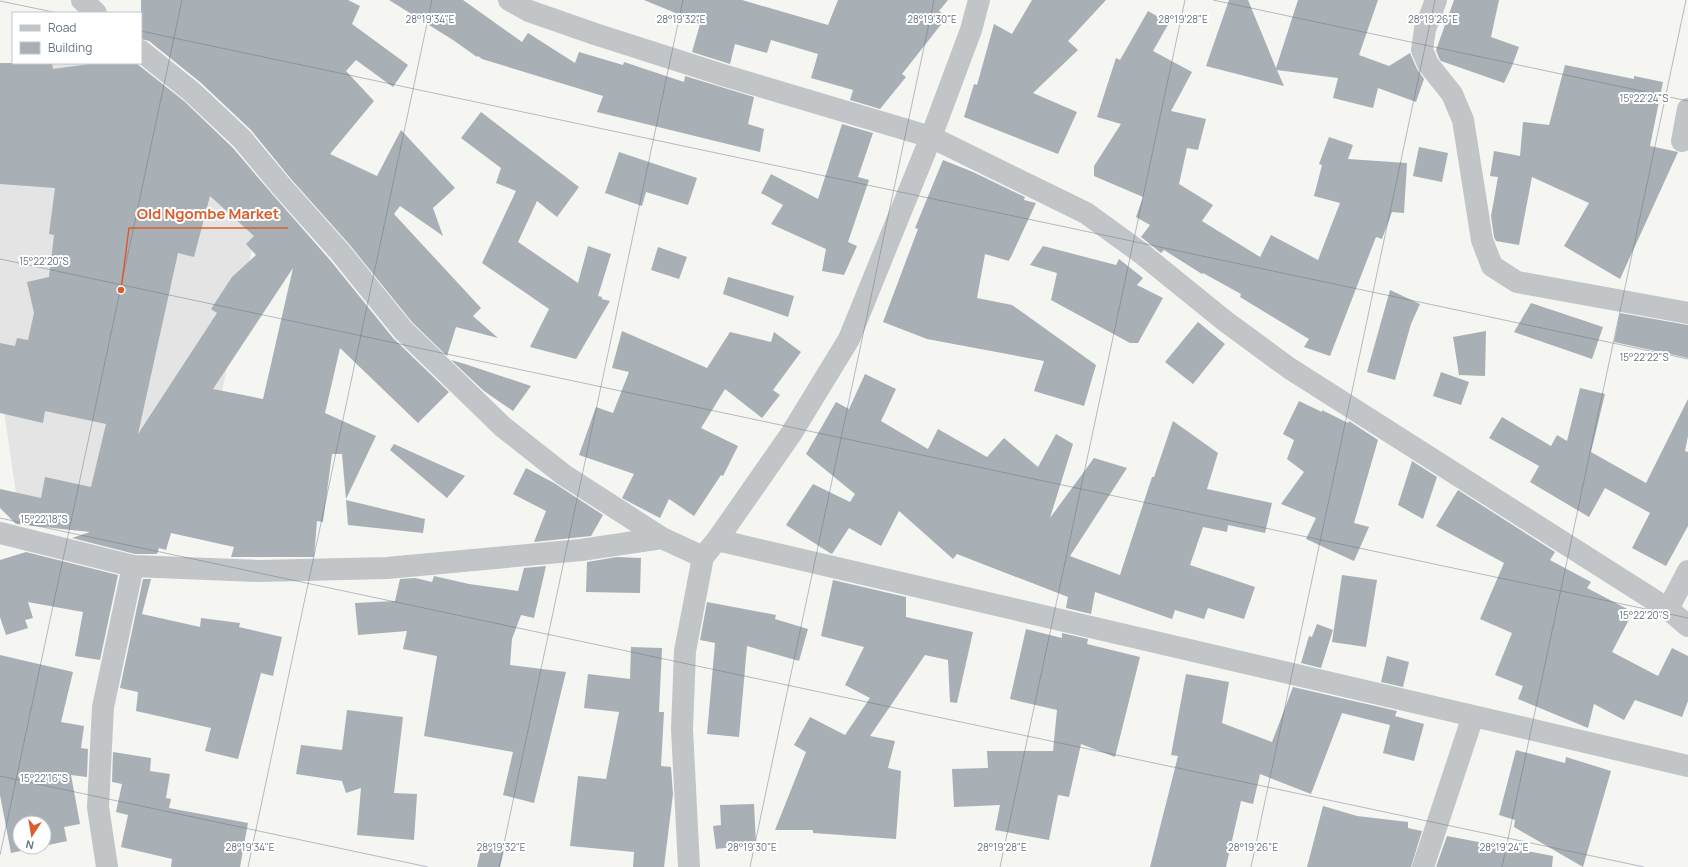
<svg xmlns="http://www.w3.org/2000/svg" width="1688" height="867" viewBox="0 0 1688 867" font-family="Manrope,sans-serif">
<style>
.built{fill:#e3e4e3}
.building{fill:#a8afb5;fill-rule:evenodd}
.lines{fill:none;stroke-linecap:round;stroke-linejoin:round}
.minor{stroke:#c1c5c8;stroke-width:22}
.ticks{fill:none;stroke:#667482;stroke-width:1;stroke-opacity:0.45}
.ticks-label{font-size:10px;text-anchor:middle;fill:#667482;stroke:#fff;stroke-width:4;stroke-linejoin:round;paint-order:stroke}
.leader{fill:none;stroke:#da5d2e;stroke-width:1.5}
.callout-dot{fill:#da5d2e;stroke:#fff;stroke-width:1.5}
.callout-label{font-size:15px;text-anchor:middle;font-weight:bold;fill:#da5d2e;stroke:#fff;stroke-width:4;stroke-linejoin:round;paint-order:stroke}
</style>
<rect width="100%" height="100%" fill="#f5f5f2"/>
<path class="built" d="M19 63H120L263 196 194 525 187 533 16 493 0 384V96Z"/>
<path class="building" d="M141 0H348L360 6 352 24 408 65 393 87 356 60 346 71 374 101 330 154 377 176 401 130 455 188 433 208 443 236 400 206 394 214 481 308 473 316 498 338 456 327 447 356 412 322 349 244 291 179 251 130 200 82 149 41 141 39Z
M389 0H463L522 42 528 33 575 63 579 52 623 65 624 62 684 82 685 76 754 97 748 124 764 129 760 152 597 112 603 96 482 59 478 56 477 57 453 40Z
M644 0H742L828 25 838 0H948L939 11 947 17 902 74 906 77 880 109 850 100 853 90 811 78 818 54 771 40 767 53 735 44 730 64 692 52 700 24 689 21 690 19Z
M1032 0H1106L1068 41 1078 50 1033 93 1077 112 1058 154 964 117 974 84 977 85 994 24 1012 34Z
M1229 0H1248L1276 68 1298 0H1378L1359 55 1389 66 1410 53 1417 69 1424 79 1416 102 1378 88 1373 108 1333 98 1338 78 1277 70 1284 86 1206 66Z
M1454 0H1499L1491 37 1519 47 1512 66 1504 83 1441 61 1439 58 1436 50Z
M1148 11 1169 23 1153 51 1192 72 1171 111 1206 119 1198 150 1187 148 1179 184 1213 205 1202 221 1260 257 1271 235 1318 260 1340 203 1314 196 1322 165 1319 164 1329 137 1353 145 1348 159 1407 163 1404 213 1392 212 1382 239 1376 237 1330 356 1304 347 1309 339 1240 297 1241 294 1203 273 1202 274 1164 250 1161 253 1141 237 1150 225 1136 217 1143 197 1094 176V166L1121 124 1097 117 1116 58 1120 60Z
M0 63H52L53 69 97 63H136L184 101 233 148 273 195 330 260 393 338 449 392 418 423 340 348 325 413 376 436 346 499 342 454H332L323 522 317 521 314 557H231L234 547 171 533 166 550 159 548 157 554H135L72 538 90 532 16 524 0 508V489L41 498 45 477 91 487 106 424 45 411 43 423 0 413V343L15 346 17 338 28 340 34 313 27 282 49 277 54 235 49 234 55 188 0 184ZM210 196 254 236 246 244 256 255 232 277 211 309 217 313 138 434 178 253 194 257ZM293 268 263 399 213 389Z
M1565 65 1634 79V76L1663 82 1650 146 1678 152 1620 279 1564 246 1589 203 1532 177 1519 245 1496 241 1494 237 1491 216 1498 177 1490 176 1494 151 1520 156 1523 122 1549 125Z
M481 112 579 187 557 217 537 201 518 242 578 283 588 246 611 254 598 296 602 297V299L610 301 576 359 530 347 549 309 482 263 516 191 496 183 501 168 461 138Z
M842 124 873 133 858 177 869 180 848 242 857 246 844 275 822 271 826 249 771 224 783 205 761 193 771 174 818 199Z
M1419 147 1448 153 1442 182 1413 176Z
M619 152 697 178 688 205 646 192 642 206 605 193Z
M943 160 973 172 1025 197 1024 200 1036 203 1010 259H1009V261L985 254 977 298 1012 305 1096 365 1084 406 1034 391 1044 361 927 339 883 322 918 229 915 228Z
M1043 246 1116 265 1119 259 1143 278 1137 285 1163 298 1138 343H1130L1051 300 1057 273 1030 265Z
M658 247 687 257 679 279 651 270Z
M728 277 794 296 788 317 723 294Z
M1390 290 1420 304 1411 324 1395 380 1367 372Z
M1531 303 1603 327 1592 359 1514 332Z
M1620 313 1688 325V358L1614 342Z
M1198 322 1225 344 1193 384 1165 362Z
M622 331 707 368 730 332 771 342 774 332 801 352 773 390 780 395 762 418 725 389 701 428 738 446 723 476 721 475 694 516 669 499 660 518 635 505 622 498 634 474 579 455 596 407 613 413 629 372 612 368Z
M1486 331 1485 376 1459 375 1453 337Z
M451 360 465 364 531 386 513 411 484 391Z
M1441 372 1469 382 1461 405 1433 396Z
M865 374 896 389 881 421 928 449 938 429 987 457 1004 438 1038 467 1056 434 1073 444 1050 518 1094 458 1127 468 1070 556 1120 575 1152 477H1154L1173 421 1218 453 1207 489 1272 503 1265 533 1228 525 1227 532 1203 527 1190 565 1255 587 1244 619 1208 608 1204 619 1175 610 1172 619 1095 592 1091 614 1066 608 1068 597 957 554 953 559 899 511 881 546 849 528 832 554 830 553 786 525 813 484 850 502 855 494 806 454 836 402 849 409Z
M1580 388 1605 394 1591 452 1646 483 1688 399V436L1685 451 1688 452V526L1666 566 1632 548 1650 513 1605 488 1589 517 1530 482 1539 466 1489 438 1502 417 1551 446 1557 435 1567 441Z
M1299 401 1322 412V410L1348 423 1349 421 1378 440 1354 523 1369 527 1354 561 1306 539 1316 518 1281 504 1304 472 1287 459 1294 440 1283 434Z
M394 444 465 476 447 498 390 450Z
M1412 461 1437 477 1423 519 1398 505Z
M526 468 554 483 603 515 591 536 534 542 546 511 513 494Z
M1458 490 1555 552 1550 560 1591 582 1587 588 1633 612 1612 652 1658 676 1672 648 1688 656V701L1682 717 1635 700 1624 720 1594 704 1588 728 1518 699 1523 686 1495 675 1512 633 1480 619 1504 563 1436 526Z
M346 500 425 519 423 533 348 525Z
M26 552 118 575 100 660 75 656 83 612 28 602 33 618 25 620 28 628 6 635 0 617V560Z
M617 557 641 558 640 593 586 592 587 562Z
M546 566 534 618 521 615 512 639 510 665 566 672 534 803 503 795 513 752 424 736 437 656 403 649 407 631 358 635 355 603 395 601 400 579 415 578 432 582 434 576 469 584 518 591 524 568Z
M1342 575 1377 580 1366 647 1332 642Z
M143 579H151L142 614 200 627 201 618 240 623 239 627 282 637 273 676 261 673 238 759 205 751 211 728 136 711 138 692 120 688Z
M833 580 906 597V617L973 632 957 703 950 702 948 660 925 655 870 736 895 741 888 768 901 771 896 839 813 833V830H775L806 752 794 745 810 717 845 735 870 698 845 685 864 647 821 636Z
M707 602 776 615 775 619 808 629 799 661 747 646 739 737 707 734 715 643 700 640Z
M1317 624 1333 630 1321 668 1301 663 1309 636 1312 637Z
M1026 629 1062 638V633L1088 639 1087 644 1140 657 1115 757 1081 744 1069 797 1058 795 1049 840 995 830 1000 805 954 807 952 769 988 768 987 751H1053L1057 710 1010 699Z
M631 647 662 648 659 712H664L661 766 671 767 673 794 664 867H633L634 852 570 846 578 776 606 779 619 712 584 708 588 674 630 679Z
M0 655 73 672 61 722 84 726 81 748 88 749 87 777 71 775 80 824 64 827 67 841 44 846V823H20V847H39L11 853 0 795Z
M1387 656 1409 662 1403 687 1381 682Z
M1186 674 1229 682 1222 723 1272 742 1293 687 1397 711 1395 716 1424 724 1414 761 1383 753 1390 725 1342 713 1311 794 1260 774 1253 804 1241 801 1226 867H1150L1178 756 1171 755Z
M347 710 403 717 394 793 417 794 414 840 357 835 361 788 346 793 342 781 296 774 301 745 342 750Z
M1516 750 1565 763 1566 757 1611 771 1583 867 1514 827 1515 820 1499 815Z
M113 752 151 758 150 771 170 774 166 798 171 799 169 808 248 823 240 867H171L172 859 121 847 128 815 116 812 122 784 112 782Z
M754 804 756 844 716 849 713 826 721 825 720 805Z
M1323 806 1357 816 1408 822V828L1422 831 1411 867H1307Z
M1447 836 1553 856 1552 867H1436Z
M483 841 505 846 500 867H477Z"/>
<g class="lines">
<path class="minor" d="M82 0 96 13
M509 0 529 11 595 34 726 76 931 137 1086 213 1141 253 1225 321 1289 368 1668 609 1688 626
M1436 0 1425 29 1422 50 1428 64 1452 94 1463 120 1482 240 1492 266 1517 282 1688 313
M141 51 192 92 242 139 282 187 340 252 403 330 503 427 564 475 662 538
M1682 141 1688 109
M0 533 133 566
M717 540 1688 766
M1668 609 1688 571
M107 867 98 807 103 707 133 566 259 571 387 568 581 550 662 538 703 557
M689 867 682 729 685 651 703 557 717 540 791 434 849 339 931 137 971 30 979 0
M1423 867 1473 716"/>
</g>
<path class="ticks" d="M1213 0 1688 101M0 1 58 13M141 31 1688 359M0 259 1688 618M0 518 1644 867M0 776 428 867M0 855 182 0M248 867 432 0M499 867 683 0M750 867 934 0M1000 867 1185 0M1251 867 1435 0M1502 867 1686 0"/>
<g class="ticks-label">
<text x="430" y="23">28°19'34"E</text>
<text x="681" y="23">28°19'32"E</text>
<text x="932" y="23">28°19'30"E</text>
<text x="1183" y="23">28°19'28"E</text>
<text x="1433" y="23">28°19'26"E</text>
<text x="1644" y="102">15°22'24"S</text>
<text x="44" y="265">15°22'20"S</text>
<text x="1644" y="361">15°22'22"S</text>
<text x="44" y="523">15°22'18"S</text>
<text x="1644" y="619">15°22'20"S</text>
<text x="44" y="782">15°22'16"S</text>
<text x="250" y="851">28°19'34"E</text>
<text x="501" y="851">28°19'32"E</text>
<text x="752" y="851">28°19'30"E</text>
<text x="1002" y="851">28°19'28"E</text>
<text x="1253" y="851">28°19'26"E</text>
<text x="1504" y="851">28°19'24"E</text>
</g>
<path class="leader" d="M121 290L129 228H288"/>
<circle class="callout-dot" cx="121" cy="290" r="4"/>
<g class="callout-label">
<text x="208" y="219">Old Ngombe Market</text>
</g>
<rect x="12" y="12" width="130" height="52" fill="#ffffff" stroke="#c2c7cd"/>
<rect x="20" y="25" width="20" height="6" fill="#c1c5c8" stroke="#c2c7cd"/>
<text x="48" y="32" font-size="12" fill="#667482">Road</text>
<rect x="20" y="42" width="20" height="12" fill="#a8afb5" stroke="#c2c7cd"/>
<text x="48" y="52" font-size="12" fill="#667482">Building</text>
<g transform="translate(32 835) rotate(192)"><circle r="19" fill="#ffffff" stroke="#c2c7cd"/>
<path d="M0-3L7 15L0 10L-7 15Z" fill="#da5d2e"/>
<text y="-6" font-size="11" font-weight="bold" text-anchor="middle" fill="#667482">N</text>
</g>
</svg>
